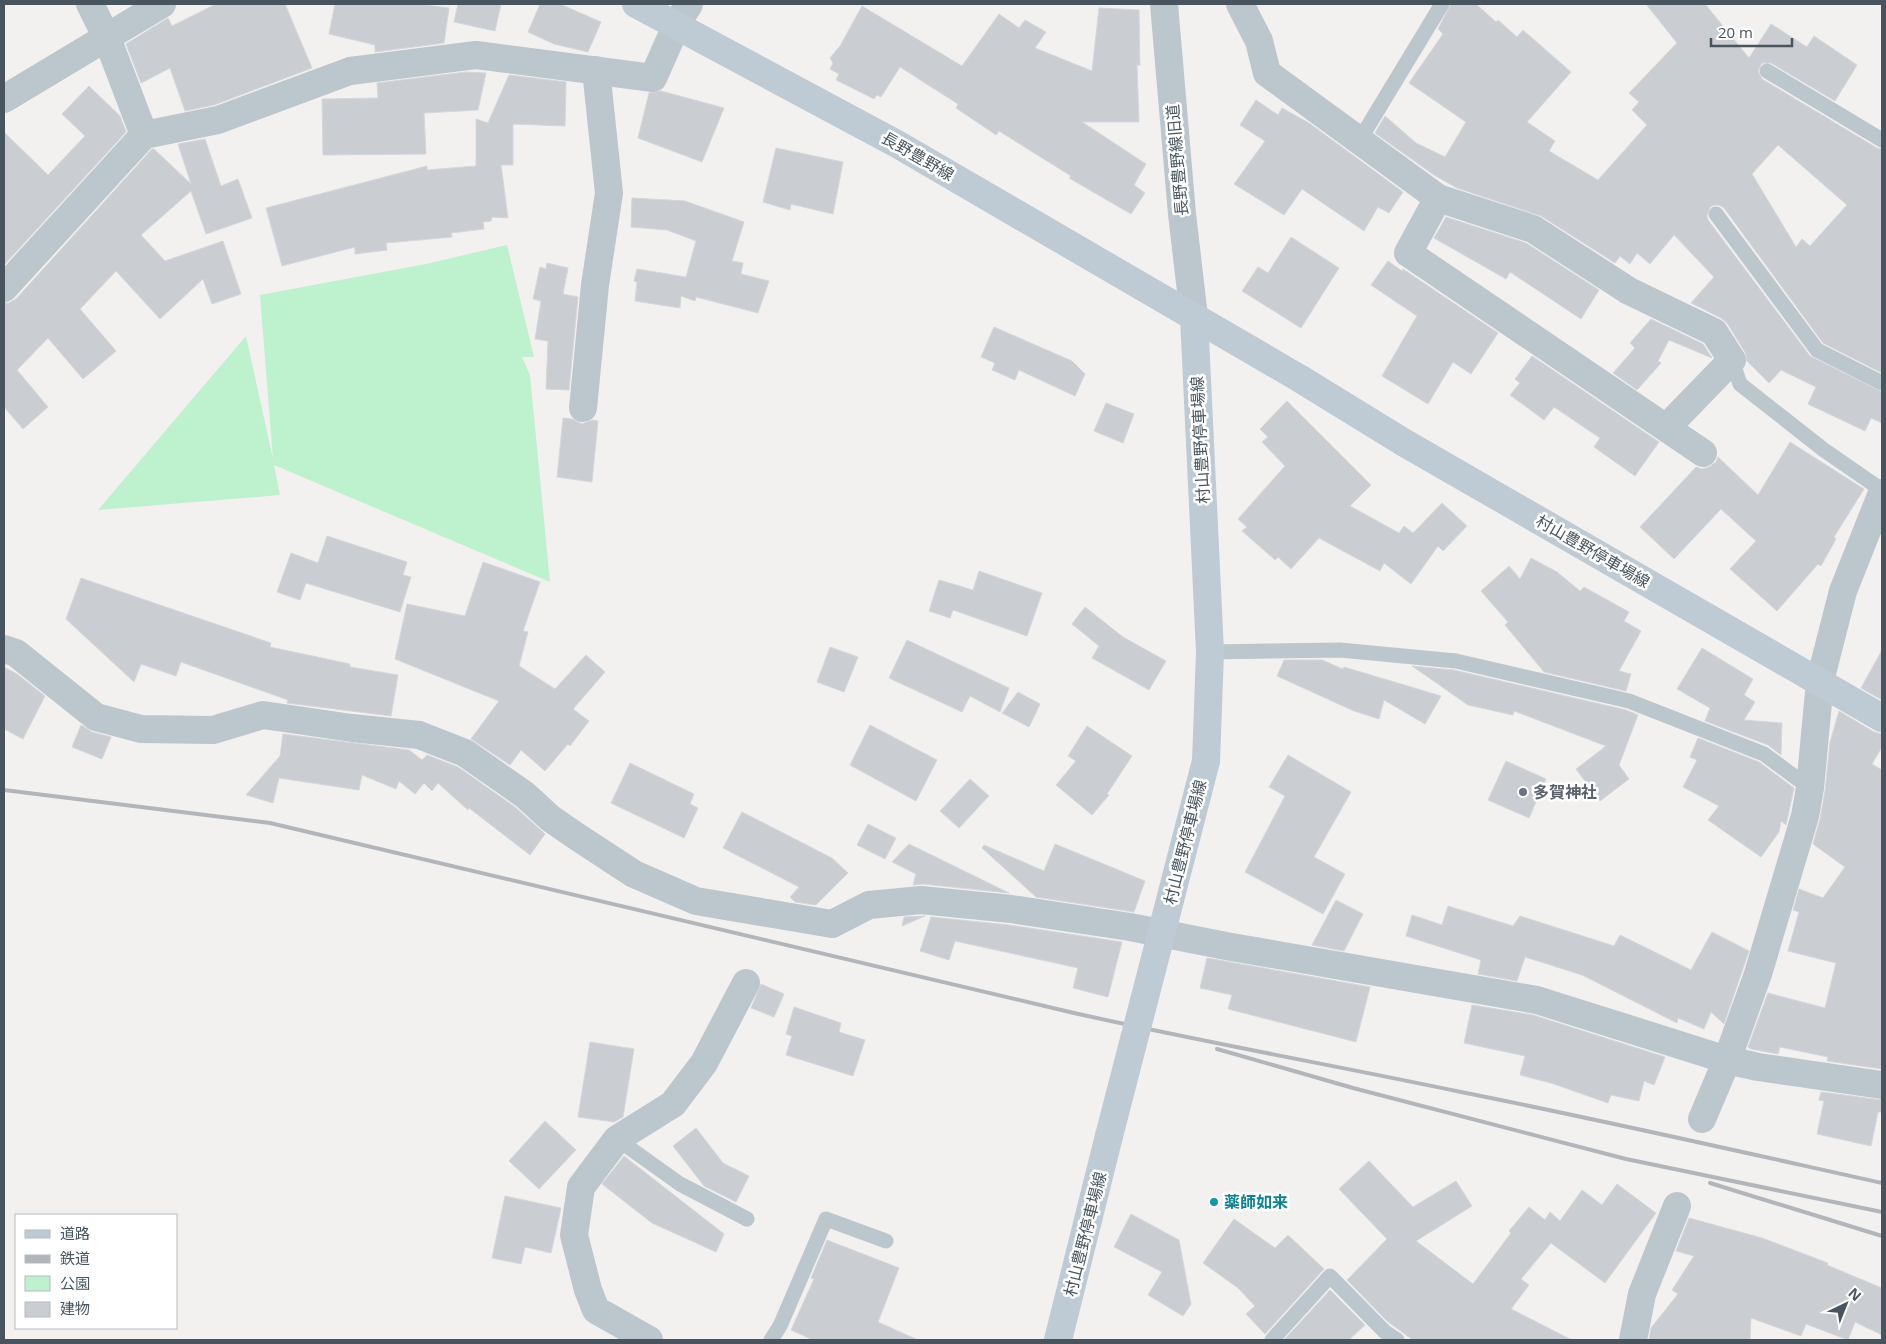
<svg xmlns="http://www.w3.org/2000/svg" width="1886" height="1344" viewBox="0 0 1886 1344" font-family="'Open Sans','Noto Sans JP',sans-serif">
<style>
.green{fill:#bef1ce}
.building{fill:#caced3;stroke:#d4d7dc;fill-rule:evenodd}
.lines{fill:none;stroke-linecap:round;stroke-linejoin:round}
.service{stroke:#bcc6cd;stroke-width:15}
.minor{stroke:#bcc6cd;stroke-width:28}
.tertiary{stroke:#bcc6cd;stroke-width:28}
.secondary{stroke:#becad4;stroke-width:28}
.rail{stroke:#b2b6bb;stroke-width:4}
.secondary-bridge{stroke:#becad4;stroke-width:28}
.worship-dot{fill:#6b7280;stroke:#fff;stroke-width:2}
.culture-dot{fill:#0f9aa8;stroke:#fff;stroke-width:2}
.labels{text-anchor:middle;stroke-width:5;stroke-linejoin:round;paint-order:stroke}
.street-label{font-size:16px;fill:#48555e;stroke:#fff}
.worship-label{font-size:16px;font-weight:bold;fill:#5b616d;stroke:#fff;text-anchor:start}
.culture-label{font-size:16px;font-weight:bold;fill:#0d838f;stroke:#fff;text-anchor:start}
</style>
<rect width="100%" height="100%" fill="#f3f0f0"/>
<path class="green" d="M507 245 534 357H522L530 375 550 582 274 465 280 495 98 510 246 336 273 459 260 295 426 264Z"/>
<path class="building" d="M216 4H285L312 68 214 105 185 111 170 68 141 83 126 44 168 18 172 26Z
M335 4H419L449 8 444 43 375 52V45L329 34Z
M458 4H501L495 31 454 22Z
M540 4H560L601 22 588 52 554 44 528 32Z
M1451 4H1476L1496 22 1498 20 1517 37 1523 30 1571 72 1527 122 1555 141 1549 151 1598 180 1647 125 1632 110 1639 102 1629 93 1677 43 1646 4H1705L1749 58 1771 24 1807 47 1814 36 1857 65 1835 101 1771 63H1762L1758 71 1762 79 1877 148 1882 149V373L1823 343 1724 208 1719 205H1714L1710 207 1707 215 1708 220 1810 356 1882 392V423L1871 418 1865 431 1808 404 1816 387 1781 370 1769 383 1747 361 1745 352 1727 323 1721 318 1691 303 1714 277 1674 235 1650 264 1637 253 1630 264 1620 256 1615 263 1541 216 1457 188 1434 175 1375 133 1385 116 1416 143 1445 157 1466 122 1409 83 1443 34 1438 29ZM1778 145 1847 205 1810 246 1802 239 1796 247 1752 174Z
M862 6 962 66 999 14 1019 28 1025 20 1046 32 1035 48 1092 71 1099 8 1139 10 1140 65H1137L1139 122H1082L1146 164 1134 185 1145 193 1131 214 1069 178 1071 176 999 131 996 135 956 108 958 104 900 67 881 97 877 95 874 99 836 80 839 74 830 69 833 63 830 58 840 46Z
M466 72 486 73 478 110 424 113 426 154 323 155 322 99 378 98 377 83Z
M509 75 566 82 565 126 513 124V165H501L508 218 492 217 491 221 483 222 484 229 451 233 452 237 386 243 387 250 355 254V247L282 266 266 208 427 166V170L476 166V119L488 123Z
M89 86 120 116 126 132 4 265V132L48 175 85 136 62 114Z
M661 91 724 108 702 162 638 138 649 93Z
M1256 100 1278 115 1282 108 1309 123 1403 192 1389 213 1378 207 1364 231 1302 189 1284 215 1234 184 1265 141 1240 125Z
M205 139 221 186 238 179 252 218 206 234 191 191 141 235 165 261 223 241 241 294 212 304 203 279 160 319 116 271 80 309 116 351 83 379 48 338 17 370 48 407 23 429 4 407V303H9L16 299 152 149H154L191 184 178 144Z
M776 148 843 162 833 214 791 204 790 210 763 202Z
M632 198 685 201 744 222 732 261 743 263 741 274 769 281 758 313 696 297 695 301 681 296 680 308 635 301 637 282 634 281 637 269 686 277 696 241 667 230 631 227Z
M1446 217 1526 243 1599 290 1581 319 1510 272 1506 279 1434 238Z
M1291 237 1339 268 1301 328 1242 291 1258 267 1268 273Z
M1388 261 1402 271 1403 269 1498 333 1471 374 1453 362 1428 404 1382 376 1417 316 1371 285Z
M547 263 568 268 563 294 578 297 569 390 546 389 548 341 535 339 541 301 533 299 540 267 546 269Z
M1651 319 1703 344 1712 358 1669 340 1658 361 1661 363 1637 390 1613 373 1635 348 1630 343Z
M994 327 1072 361 1085 374 1075 396 1019 370 1015 380 992 370 995 363 981 357Z
M1532 356 1659 442 1635 476 1594 447 1600 438 1554 407 1544 420 1510 395 1520 383 1515 379Z
M1287 401 1371 485 1350 506 1399 533 1404 526 1413 533 1442 503 1467 526 1443 551 1438 546 1411 584 1384 563 1380 571 1319 538 1291 569 1278 557 1275 560 1242 531 1247 527 1238 519 1285 466 1262 442 1268 437 1260 429Z
M1106 403 1134 414 1123 443 1094 431Z
M563 418 572 419 582 424 592 420 598 421 592 482 557 477Z
M1790 442 1864 489 1834 537 1836 539 1821 566 1818 564 1777 611 1730 569 1756 541 1721 509 1674 559 1640 527 1696 467 1702 469 1709 467 1716 462 1718 457 1758 495Z
M327 536 407 562 403 575 411 577 400 612 306 583 300 600 277 592 291 553 318 563Z
M1531 558 1557 572 1580 591 1584 587 1629 612 1624 621 1641 631 1619 671 1631 674 1626 691 1544 672 1505 625 1508 622 1481 591 1509 566 1520 579Z
M483 562 540 582 523 631 528 632 519 666 555 689 586 655 605 672 573 709 589 721 570 746 568 744 545 771 521 750 510 765 471 739 499 701 395 659 407 604 465 616Z
M979 571 1042 593 1027 636 953 610 950 618 929 611 939 580 973 590Z
M81 578 271 643 270 647 350 664V667L398 675 391 716 287 703 288 700 181 662 176 676 141 664 134 682 66 619Z
M1085 607 1123 637 1166 661 1149 690 1092 658 1099 646 1072 624Z
M907 640 1009 688 1000 712 970 696 962 712 889 678Z
M830 647 858 657 844 692 817 682Z
M1702 648 1753 679 1744 695 1755 702 1744 720 1782 723 1781 755 1768 745 1705 721 1710 708 1677 689Z
M1882 650V700L1861 688Z
M1284 660H1322L1343 669 1344 667 1441 696 1425 724 1384 700 1379 719 1354 711 1277 676Z
M1412 666 1454 670 1626 710 1638 715 1619 765 1629 779 1600 801 1576 769 1606 746 1514 711 1513 715 1468 705Z
M4 667 17 674 45 696 23 739 4 729Z
M1018 692 1040 704 1029 727 1002 713Z
M1839 711 1874 732 1882 734V747L1872 764 1882 770V1069L1827 1061 1828 1057 1780 1047 1778 1054 1751 1049 1748 1047 1768 993 1825 1008 1836 963 1788 951 1799 912 1793 910 1799 889 1823 898 1845 867 1813 844 1820 819 1825 791 1830 742Z
M81 725 92 732 111 737 102 759 72 747Z
M870 725 937 760 916 801 850 765Z
M1087 726 1132 756 1107 794 1109 795 1092 815 1056 785 1076 761 1068 756Z
M283 734 409 750 422 760 427 755 458 767 515 807 545 834 530 855 469 808 468 810 438 783 432 791 424 783 415 794 399 781 396 789 362 775 359 790 279 778 273 803 246 795 280 756Z
M1698 738 1759 762 1794 788 1786 825 1781 821 1779 832 1761 857 1708 820 1719 806 1683 787 1697 760 1690 757Z
M1288 755 1351 792 1314 857 1345 874 1323 914 1245 872 1285 796 1269 787Z
M1506 761 1546 779 1529 818 1488 800Z
M630 763 694 794 690 804 698 808 684 838 611 803Z
M970 779 989 796 959 828 940 811Z
M742 812 832 858 848 873 816 905 795 902 790 897 799 887 723 848Z
M868 824 896 838 885 859 857 845Z
M909 844 1009 893 923 884 913 885 916 874 892 862Z
M1055 844 1145 881 1134 912 1036 897 982 848 984 845 1044 871Z
M1336 900 1363 914 1344 951 1312 945Z
M1448 906 1513 926 1520 916 1614 946 1620 935 1691 970 1712 932 1749 951 1724 1024 1711 1012 1704 1029 1678 1018 1677 1023 1582 975 1525 957 1517 981 1478 974 1481 960 1406 936 1412 915 1442 925Z
M925 916 902 926 904 917Z
M931 917 1009 925 1122 942 1108 997 1073 988 1078 968 955 941 949 960 920 951Z
M1207 958 1370 987 1356 1042 1228 1009 1232 995 1200 988Z
M761 984 784 994 774 1017 751 1008Z
M1472 1005 1533 1015 1665 1057 1654 1085 1644 1081 1639 1101 1611 1095 1608 1103 1554 1084 1520 1075 1525 1056 1464 1043Z
M794 1007 841 1023 839 1032 865 1040 853 1076 786 1055 792 1036 786 1034Z
M590 1042 634 1049 623 1117 614 1122 578 1117Z
M1821 1092 1882 1100V1112H1878L1871 1146 1817 1134 1824 1101 1819 1100Z
M545 1121 576 1150 539 1189 509 1161Z
M696 1128 723 1163 749 1176 736 1202 704 1186 673 1146Z
M624 1156 724 1234 716 1252 652 1223 602 1184Z
M1369 1161 1413 1207 1456 1181 1472 1206 1416 1241 1473 1284 1511 1233 1509 1231 1529 1207 1545 1220 1550 1212 1560 1221 1582 1190 1602 1205 1617 1184 1656 1213 1605 1283 1551 1243 1521 1279 1529 1285 1511 1309 1572 1340H1413L1387 1321 1347 1280 1387 1239 1339 1189Z
M505 1196 561 1208 551 1253 525 1247 521 1264 492 1258Z
M1131 1214 1179 1240 1191 1304 1183 1316 1148 1295 1162 1272 1114 1247Z
M1689 1218 1762 1238 1828 1263 1827 1265 1882 1288V1335L1855 1322 1848 1340 1806 1324 1801 1336 1751 1318 1750 1340H1649L1651 1328 1678 1294 1672 1290 1694 1256 1676 1251Z
M1234 1219 1275 1248 1288 1235 1324 1269 1265 1334 1246 1314 1255 1306 1238 1288 1203 1263Z
M827 1240 899 1268 878 1322 918 1340H813L791 1330 814 1279 811 1278Z
M1330 1290 1365 1325 1349 1340H1284Z"/>
<g class="lines">
<path class="service" d="M1767 71 1882 140
M1359 141 1442 4
M1716 214 1817 350 1882 383
M1732 360 1740 384 1824 450 1882 490
M1210 652 1340 650 1456 661 1629 701 1764 754 1810 788
M617 1139 680 1184 747 1219
M771 1340 780 1326 826 1219 886 1241
M1272 1340 1330 1276 1385 1332 1397 1340"/>
<path class="minor" d="M90 4 107 38 144 135
M1240 4 1259 41 1267 73 1438 198 1533 229 1629 291 1714 332 1732 360 1666 428
M4 99 162 4
M1438 198 1408 253 1703 453
M4 288 144 135 218 120 350 71 476 55 653 78 677 24 689 4
M583 408 595 285 609 193 596 70
M4 649 16 653 96 717 141 729 213 730 263 715 352 728 419 735 465 753 525 795 550 818 576 836 634 874 696 901 832 924 869 905 921 900 1011 909 1130 927 1226 946 1537 1000 1727 1060 1758 1067 1882 1085
M1702 1119 1727 1060 1758 974 1805 816 1810 788 1820 681 1843 591 1882 493
M649 1340 596 1310 588 1290 574 1235 581 1187 617 1139 673 1104 704 1063 746 983
M1633 1340 1642 1294 1677 1206"/>
<path class="tertiary" d="M1164 4 1182 214 1194 317"/>
<path class="secondary" d="M636 4 897 144 1299 378 1403 442 1882 718
M1194 317 1210 652 1206 761
M1058 1340 1109 1136"/>
<path class="rail" d="M4 790 270 823 1074 1013C1203 1042 1332 1065 1461 1092 1602 1120 1742 1152 1882 1183
M1217 1049 1353 1088 1626 1159 1882 1212
M1710 1183 1882 1236"/>
<path class="secondary-bridge" d="M1109 1136 1206 761"/>
</g>
<circle class="worship-dot" cx="1523" cy="792" r="5"/>
<circle class="culture-dot" cx="1214" cy="1202" r="5"/>
<g class="labels">
<g class="street-label">
<text transform="translate(918 156) rotate(30)" y="6">長野豊野線</text>
<text transform="translate(1177 160) rotate(-95)" y="6">長野豊野線旧道</text>
<text transform="translate(1200 440) rotate(-93)" y="6">村山豊野停車場線</text>
<text transform="translate(1593 551) rotate(30)" y="6">村山豊野停車場線</text>
<text transform="translate(1185 842) rotate(-76)" y="6">村山豊野停車場線</text>
<text transform="translate(1085 1234) rotate(-76)" y="6">村山豊野停車場線</text>
</g>
<g class="worship-label">
<text x="1533" y="798">多賀神社</text>
</g>
<g class="culture-label">
<text x="1224" y="1208">薬師如来</text>
</g>
</g>
<rect width="1886" height="1344" fill="none" stroke="#48555e" stroke-width="10"/>
<rect x="15" y="1214" width="162" height="115" fill="#ffffff" stroke="#b6bbbf"/>
<rect x="25" y="1230" width="25" height="8" fill="#becad4" stroke="#b6bbbf"/>
<text x="60" y="1239" font-size="15" fill="#48555e">道路</text>
<rect x="25" y="1255" width="25" height="8" fill="#b2b6bb" stroke="#b6bbbf"/>
<text x="60" y="1264" font-size="15" fill="#48555e">鉄道</text>
<rect x="25" y="1276" width="25" height="15" fill="#bef1ce" stroke="#b6bbbf"/>
<text x="60" y="1289" font-size="15" fill="#48555e">公園</text>
<rect x="25" y="1302" width="25" height="15" fill="#caced3" stroke="#b6bbbf"/>
<text x="60" y="1314" font-size="15" fill="#48555e">建物</text>
<g transform="translate(1846 1304) rotate(43)" stroke="#ffffff" stroke-width="4" paint-order="stroke">
<path d="M0-4L9 19L0 12L-9 19Z" fill="#48555e"/>
<text y="-8" font-size="14" font-weight="bold" text-anchor="middle" fill="#48555e">N</text>
</g>
<path d="M1711 38v8h81v-8" fill="none" stroke="#48555e" stroke-width="2.5"/>
<text x="1718" y="38" font-size="15" fill="#48555e" stroke="#ffffff" stroke-width="4" paint-order="stroke">20 m</text>
</svg>
